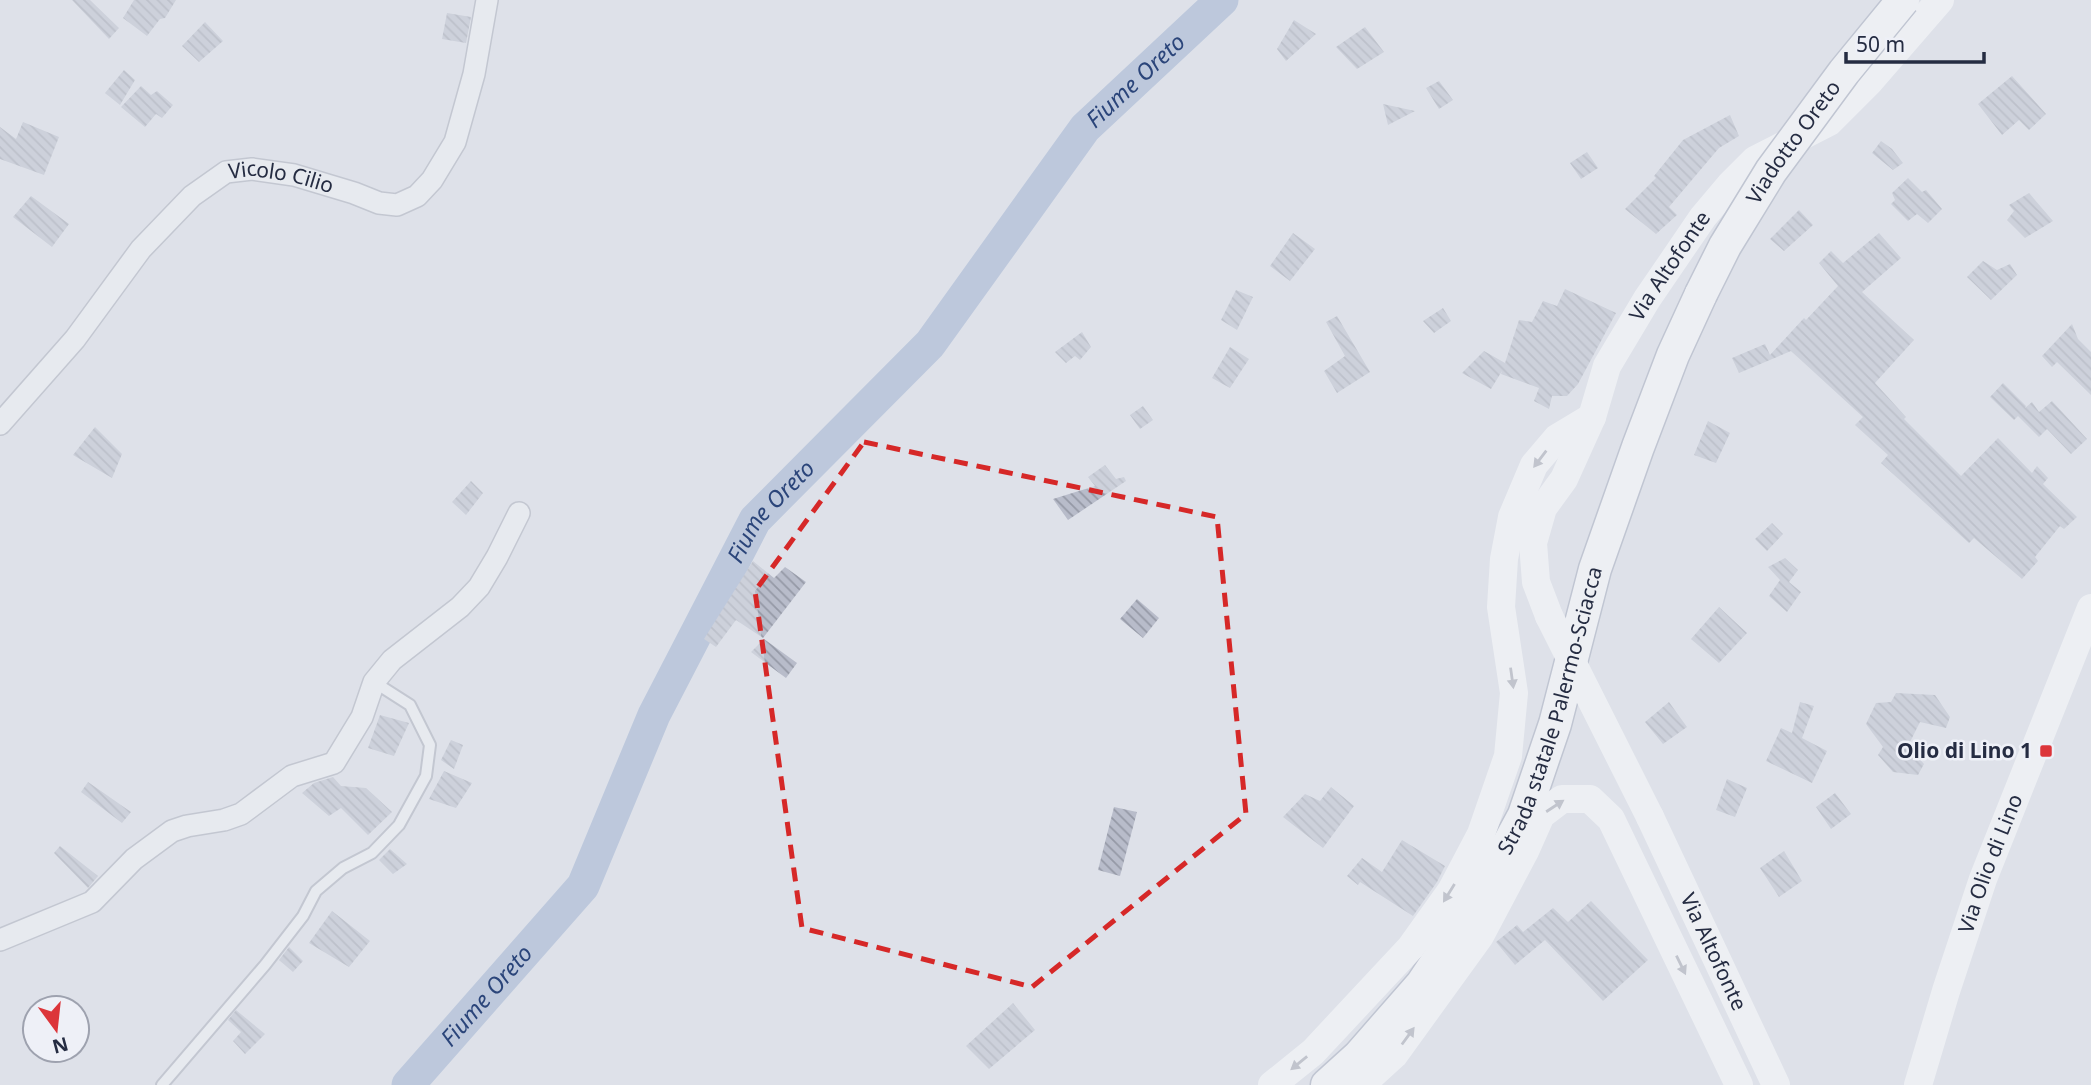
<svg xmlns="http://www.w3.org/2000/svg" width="2091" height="1085" viewBox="0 0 2091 1085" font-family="'Noto Sans',sans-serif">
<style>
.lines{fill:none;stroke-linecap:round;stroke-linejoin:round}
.river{stroke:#95a9cd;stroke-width:33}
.building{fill:url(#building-back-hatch)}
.lane-casing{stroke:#a3a7b4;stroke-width:14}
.street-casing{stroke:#a3a7b4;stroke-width:24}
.primary-casing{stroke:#9ca3b6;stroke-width:35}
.lane{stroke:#f1f3f7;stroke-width:10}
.street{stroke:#f1f3f7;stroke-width:21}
.secondary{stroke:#fff;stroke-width:28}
.primary{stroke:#fff;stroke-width:32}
.primary-bridge-casing{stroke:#9ca3b6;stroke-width:35;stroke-linecap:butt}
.secondary-bridge{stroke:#fff;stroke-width:28}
.primary-bridge{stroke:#fff;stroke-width:32}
.oneway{fill:#9da0aa}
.marked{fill:none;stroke:#d62828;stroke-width:5;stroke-dasharray:14 9;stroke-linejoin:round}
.poi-dot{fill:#dc353a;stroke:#eef0f7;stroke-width:2.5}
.labels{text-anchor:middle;stroke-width:5;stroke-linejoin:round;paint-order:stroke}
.street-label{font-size:21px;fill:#252c42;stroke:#eef0f7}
.poi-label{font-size:21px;font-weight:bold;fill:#252c42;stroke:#eef0f7;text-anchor:end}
.water-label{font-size:23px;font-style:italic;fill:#2b457a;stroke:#eef0f7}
</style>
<defs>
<pattern id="building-back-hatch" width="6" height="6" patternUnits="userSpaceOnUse" patternTransform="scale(1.75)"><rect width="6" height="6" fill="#b8bcca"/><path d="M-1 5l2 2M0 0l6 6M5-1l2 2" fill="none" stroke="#9599a6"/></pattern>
</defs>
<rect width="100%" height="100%" fill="#dee1e9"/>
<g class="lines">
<path class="river" id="s1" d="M408 1085 583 886 654 715 755 520 930 344 1085 128 1222 0"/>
</g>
<path class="building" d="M72 0H90L119 28 109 39Z
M134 0H176L165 18 160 19 147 36 123 18Z
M447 13 471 17 466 43 442 39Z
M1294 20 1316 34 1286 61 1277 49Z
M205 22 223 41 199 62 182 46Z
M1365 27 1384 52 1357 69 1336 47Z
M124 70 135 80 120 105 105 93Z
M2012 76 2046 114 2029 130 2019 120 2002 135 1978 104Z
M1439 81 1453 100 1439 109 1426 88Z
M141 86 151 95 157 91 173 105 162 118 156 114 145 127 121 107Z
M1383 104 1415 111 1388 125Z
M1730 115 1739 136 1719 148 1669 207 1677 215 1656 234 1625 209 1656 178 1654 176 1683 140Z
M23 122 59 137 44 175 0 159V127L16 139Z
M1881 141 1892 149 1903 163 1893 170 1872 153Z
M1587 152 1598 168 1581 179 1570 163Z
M1908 178 1922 192 1926 190 1942 209 1928 223 1917 214 1908 221 1891 204 1895 200 1892 193Z
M2029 193 2053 221 2025 238 2007 220 2014 211 2009 205Z
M31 196 69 224 52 247 13 217Z
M1799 210 1813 225 1784 251 1770 239Z
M1293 233 1315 249 1290 281 1270 266Z
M1879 233 1901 258 1862 292 1914 340 1875 383 1906 417 1904 419 1961 476 1998 438 2032 473 2037 466 2048 478 2043 484 2077 517 2064 529 2060 526 2035 557 2038 561 2022 579 1974 538 1969 543 1881 463 1888 455 1855 425 1863 417 1791 351 1739 373 1732 358 1765 344 1770 355 1804 318 1806 320 1838 286 1819 263 1831 251 1843 263Z
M1983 261 1997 270 2010 264 2017 275 1991 300 1967 277Z
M1565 289 1616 313 1578 384 1567 396H1552L1549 409 1534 401 1539 388 1501 374 1502 371 1491 389 1462 373 1484 351 1505 363 1519 320 1532 322 1543 301 1557 306Z
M1236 290 1253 297 1237 330 1221 320Z
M1443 308 1451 321 1434 333 1423 321Z
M1337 316 1370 372 1337 393 1324 371 1345 356 1326 322Z
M2072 324 2078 339 2091 352V395L2057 362 2052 367 2042 356Z
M1082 332 1091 347 1080 360 1075 356 1066 363 1055 352Z
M1230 347 1249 359 1230 388 1212 378Z
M2003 383 2026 406 2025 408 2032 402 2039 412 2052 401 2087 439 2071 454 2047 429 2039 437 2018 416 2014 420 1990 397Z
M1143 406 1153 420 1140 429 1130 415Z
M1708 421 1730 433 1716 463 1694 455Z
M95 427 122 454 112 478 73 455Z
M1105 465 1116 479 1124 477 1126 481 1068 520 1053 499 1095 486 1088 477Z
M471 481 483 493 466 515 452 502Z
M1772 523 1783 534 1767 551 1755 539Z
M1785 558 1798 570 1789 582 1801 592 1787 612 1769 596 1780 580 1768 567Z
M753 561 774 578 785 567 806 582 763 638 736 620 716 647 704 639Z
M1137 599 1159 618 1143 638 1120 619Z
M1719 607 1747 633 1719 663 1691 639Z
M764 639 797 663 786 678 751 652Z
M1896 693 1935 695 1950 717 1946 728 1920 722 1908 746 1924 764 1918 775 1893 772 1878 755 1883 747 1866 724 1876 703 1891 702Z
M1669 702 1687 727 1663 744 1645 722Z
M1800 702 1814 706 1802 738 1827 751 1812 783 1766 761 1781 728 1792 733Z
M380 715 409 723 394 756 368 748Z
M451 740 463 745 454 769 441 760Z
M444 771 472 783 456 808 429 799Z
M333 777 341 786 366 788 392 812 368 835 341 808 329 816 302 793 314 783Z
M1727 779 1747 788 1735 817 1716 810Z
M88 782 131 812 122 823 81 792Z
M1331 787 1354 806 1323 848 1283 817 1305 794 1320 801Z
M1835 793 1851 814 1831 829 1816 807Z
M1114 807 1137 812 1120 876 1098 870Z
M1402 840 1445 866 1437 882 1413 916 1360 882 1358 885 1347 876 1362 858 1382 872Z
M60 846 98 876 88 888 54 853Z
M390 849 407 864 393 874 379 860Z
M1784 851 1802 881 1779 897 1760 868Z
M1591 901 1648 960 1603 1001 1545 940 1515 965 1496 942 1517 925 1523 932 1553 908 1568 922Z
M332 911 370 941 349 967 309 943Z
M289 947 303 961 293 972 279 960Z
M1013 1003 1035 1030 989 1069 966 1046Z
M236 1010 265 1034 245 1054 233 1041 241 1032 228 1020Z"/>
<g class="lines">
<defs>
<path id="lane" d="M162 1085 265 965 303 916 316 891 343 868 372 853 399 825 426 776 430 745 410 705 374 682"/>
<g id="street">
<path id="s2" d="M0 424 75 339 141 249 192 196 226 172 252 169 294 175 354 193 379 203 397 205 417 196 432 180 455 142 474 74 487 0"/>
<path d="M0 940 92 902 134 859 172 831 187 826 224 820 241 814 292 776 334 763 362 717 374 682 392 660 460 607 479 587 497 557 519 513"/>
</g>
<g id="primary">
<path id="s6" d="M1327 1085 1359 1056 1422 984 1477 902 1524 815 1555 724 1595 569 1638 447 1673 355 1701 294"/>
</g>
</defs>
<use href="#lane" class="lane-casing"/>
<use href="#street" class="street-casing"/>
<use href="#primary" class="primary-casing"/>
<use href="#lane" class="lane"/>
<use href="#street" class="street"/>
<g class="secondary">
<path id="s3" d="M1549 616 1536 582 1533 543 1543 508 1564 479 1592 417 1607 366 1647 299 1703 217 1730 185 1755 160 1829 122 1869 82 1940 0"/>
<path id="s4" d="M1650 817 1776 1085"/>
<path d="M1272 1085 1313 1052 1411 947 1451 891 1481 834 1508 756 1514 693 1501 607 1504 559 1512 517 1534 465 1557 438 1592 417"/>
<path d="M1361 1085 1394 1055 1480 936 1525 851 1541 815 1562 799H1590L1611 819 1739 1085"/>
<path id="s5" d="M1918 1085 1946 991 1983 879 2091 608"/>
</g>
<use href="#primary" class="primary"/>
<defs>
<g id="primary-bridge">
<path id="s7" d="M1701 294 1725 246 1771 171 1844 72 1903 0"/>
</g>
</defs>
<use href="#primary-bridge" class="primary-bridge-casing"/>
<path class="secondary-bridge" d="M1549 616 1650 817"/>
<use href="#primary-bridge" class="primary-bridge"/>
</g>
<defs><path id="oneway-solid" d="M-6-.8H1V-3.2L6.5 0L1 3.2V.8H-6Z" transform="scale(1.75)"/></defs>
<g class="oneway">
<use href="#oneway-solid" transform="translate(1540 459) rotate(127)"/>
<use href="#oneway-solid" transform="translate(1512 678) rotate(82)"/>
<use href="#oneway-solid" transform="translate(1555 806) rotate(-33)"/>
<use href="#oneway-solid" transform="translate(1449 893) rotate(122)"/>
<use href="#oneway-solid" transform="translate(1681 965) rotate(64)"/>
<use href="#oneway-solid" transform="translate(1408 1036) rotate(-54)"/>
<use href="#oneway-solid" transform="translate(1299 1063) rotate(141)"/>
</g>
<path d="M0 0H2091V1085H0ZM864 442 1217 517 1246 814 1032 987 802 928 755 591Z" fill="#dee1e9" fill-opacity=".55" fill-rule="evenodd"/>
<path class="marked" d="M864 442 1217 517 1246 814 1032 987 802 928 755 591Z"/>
<rect class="poi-dot" x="2039" y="744" width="14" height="14" rx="3.5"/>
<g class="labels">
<g class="street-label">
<text dy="7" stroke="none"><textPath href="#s7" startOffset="178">Viadotto Oreto</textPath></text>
<text dy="7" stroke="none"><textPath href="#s2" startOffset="396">Vicolo Cilio</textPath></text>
<text dy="7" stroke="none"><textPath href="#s3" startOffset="387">Via Altofonte</textPath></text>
<text dy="7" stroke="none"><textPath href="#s6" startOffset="444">Strada statale Palermo-Sciacca</textPath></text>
<text dy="7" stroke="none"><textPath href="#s5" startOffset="233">Via Olio di Lino</textPath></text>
<text dy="7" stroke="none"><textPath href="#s4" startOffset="149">Via Altofonte</textPath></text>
</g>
<g class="poi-label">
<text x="2032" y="758">Olio di Lino 1</text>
</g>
<g class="water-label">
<text dy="8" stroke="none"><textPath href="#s1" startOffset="1253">Fiume Oreto</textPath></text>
<text dy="8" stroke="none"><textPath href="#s1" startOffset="686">Fiume Oreto</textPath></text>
<text dy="8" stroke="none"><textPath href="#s1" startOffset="119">Fiume Oreto</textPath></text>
</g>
</g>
<g transform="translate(56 1029) rotate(165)"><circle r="33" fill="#eef0f7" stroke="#9ea2af" stroke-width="2"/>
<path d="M0-5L12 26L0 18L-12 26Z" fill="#dc353a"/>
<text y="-10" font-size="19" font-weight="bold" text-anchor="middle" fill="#252c42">N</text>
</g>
<path d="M1846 52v10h138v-10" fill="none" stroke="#252c42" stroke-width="3.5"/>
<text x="1856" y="52" font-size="21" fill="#252c42" stroke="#eef0f7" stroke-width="5" paint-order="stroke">50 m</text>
</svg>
